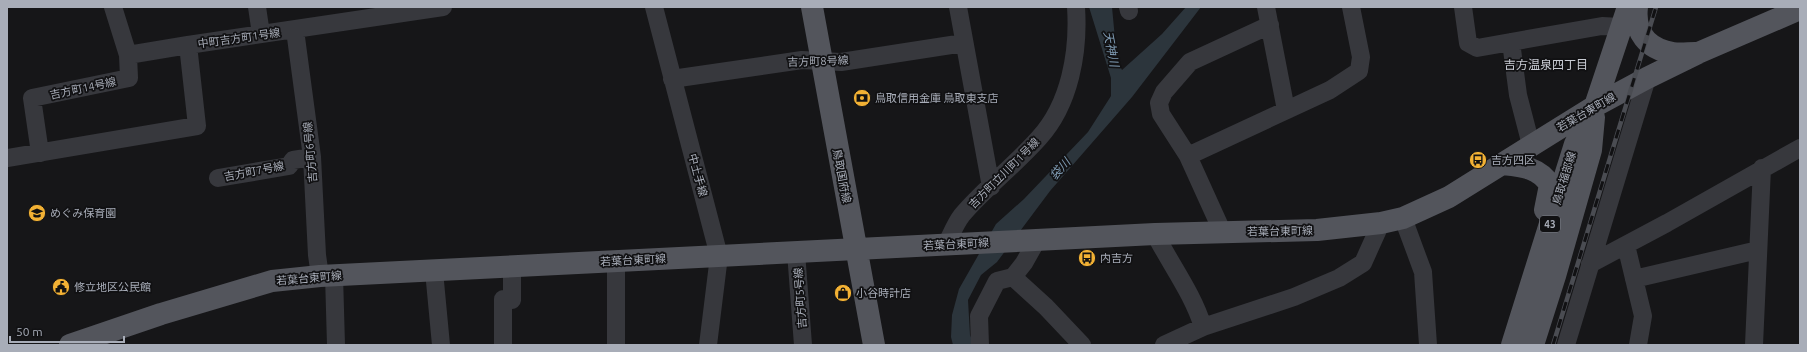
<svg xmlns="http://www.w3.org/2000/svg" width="1807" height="352" viewBox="0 0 1807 352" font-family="Ubuntu,'Noto Sans JP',sans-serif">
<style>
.water{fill:#2c353c}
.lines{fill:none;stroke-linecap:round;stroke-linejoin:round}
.minor{stroke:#37383d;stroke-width:18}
.major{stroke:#53555c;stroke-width:22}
.rail-casing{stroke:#4a4c52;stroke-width:4.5}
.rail{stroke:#111113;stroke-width:3;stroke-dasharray:9;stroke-linecap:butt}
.labels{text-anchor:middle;stroke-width:3.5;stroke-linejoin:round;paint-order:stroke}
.shield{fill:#111113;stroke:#7b7e86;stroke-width:1}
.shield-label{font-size:10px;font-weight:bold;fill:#a8adb8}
.street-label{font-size:11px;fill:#a8adb8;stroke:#111113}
.poi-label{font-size:11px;fill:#a8adb8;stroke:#111113;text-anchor:start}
.water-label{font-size:12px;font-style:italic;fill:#7f9bb3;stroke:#111113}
.neighbourhood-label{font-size:12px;fill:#c9ccd4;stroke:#111113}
</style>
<rect width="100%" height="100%" fill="#161618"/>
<path class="water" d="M1089 7H1112L1117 60 1122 70 1162 34 1186 7H1201L1132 97 1050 191 997 262 981 275 968 300 970 335 974 345H953L951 337 952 315 959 289 996 224 1024 199 1088 132 1111 96V78Z"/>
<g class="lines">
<path class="minor" d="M113 7 128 55
M257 7 261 34
M654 7 719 256 708 345
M958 7 991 187
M1128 7 1129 11
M1266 7 1286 110
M1463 7 1468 43 1477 48 1602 26 1621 27
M295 30 312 157 317 255 320 276
M1511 42 1518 95 1531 145
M672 79 802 60 841 62 964 43
M40 153 32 98 129 78 128 55 188 45
M1188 156 1330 90 1359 71 1361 57 1351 7
M7 158 197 126 188 45 443 7
M218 178 289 166 293 160 312 157
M1403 218 1423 272 1428 345
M1222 231 1188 156 1161 114 1159 103 1164 92 1190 62 1270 25
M1155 234C1171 265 1193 294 1203 327
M1037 240 1024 263 1013 277 1046 307 1082 345
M946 245C951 235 955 224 962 215 985 188 1015 165 1039 138 1070 104 1079 52 1076 7
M1626 245 1643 316 1638 345
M796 252 803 345
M1590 264 1667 223 1800 148
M434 271 441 345
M334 275 336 345
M1634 279 1758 250
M503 345V299L512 300V267
M616 345V260
M980 345 979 316 997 281 1013 277
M1164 345 1203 327 1294 297 1339 278 1363 263 1381 223
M1566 345 1647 78
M1754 345 1762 168"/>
<path class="major" d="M812 7 874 345
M1637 7C1634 32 1647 49 1673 53 1680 54 1688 53 1695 53
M1502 164C1521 166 1539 167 1550 185L1545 210
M70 345 161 314 272 281 320 276 1155 234 1317 230 1381 223 1403 218 1449 197 1595 106 1647 78 1698 53 1800 9
M1512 345 1575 144 1595 106 1628 7
M1533 345 1555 276 1591 150 1594 117"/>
<defs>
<path id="rail" d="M1553 345 1656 7"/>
</defs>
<use href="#rail" class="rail-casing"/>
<use href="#rail" class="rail"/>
</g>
<defs>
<symbol id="bank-disc" viewBox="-11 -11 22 22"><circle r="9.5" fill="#f2b134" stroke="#111113"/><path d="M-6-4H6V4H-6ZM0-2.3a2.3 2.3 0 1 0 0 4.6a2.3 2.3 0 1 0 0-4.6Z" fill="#111"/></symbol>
<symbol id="bus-disc" viewBox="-11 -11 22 22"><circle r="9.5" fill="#f2b134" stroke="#111113"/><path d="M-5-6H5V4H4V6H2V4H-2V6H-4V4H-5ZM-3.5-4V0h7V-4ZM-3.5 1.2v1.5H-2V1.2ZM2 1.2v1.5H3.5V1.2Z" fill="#111"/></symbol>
<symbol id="school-disc" viewBox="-11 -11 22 22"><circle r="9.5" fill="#f2b134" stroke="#111113"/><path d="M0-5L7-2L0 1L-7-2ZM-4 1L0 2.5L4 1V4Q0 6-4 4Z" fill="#111"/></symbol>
<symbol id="civic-disc" viewBox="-11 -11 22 22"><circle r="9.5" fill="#f2b134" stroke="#111113"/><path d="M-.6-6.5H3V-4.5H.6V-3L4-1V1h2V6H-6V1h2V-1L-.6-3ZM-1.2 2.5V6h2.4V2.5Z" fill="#111"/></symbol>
<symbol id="shop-disc" viewBox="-11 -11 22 22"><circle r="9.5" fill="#f2b134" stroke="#111113"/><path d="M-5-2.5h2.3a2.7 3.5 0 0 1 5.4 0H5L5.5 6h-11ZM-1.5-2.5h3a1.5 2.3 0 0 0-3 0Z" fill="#111"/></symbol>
</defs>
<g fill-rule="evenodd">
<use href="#bank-disc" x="852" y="88" width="20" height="20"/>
<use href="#bus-disc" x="1468" y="150" width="20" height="20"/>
<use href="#school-disc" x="27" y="203" width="20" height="20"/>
<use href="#bus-disc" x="1077" y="248" width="20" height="20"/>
<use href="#civic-disc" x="51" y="277" width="20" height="20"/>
<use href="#shop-disc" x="833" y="283" width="20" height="20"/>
</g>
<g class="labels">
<rect class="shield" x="1540" y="216" width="20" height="16" rx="3"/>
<g class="shield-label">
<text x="1550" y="228">43</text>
</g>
<g class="street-label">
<text transform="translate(239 38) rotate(-8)" y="4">中町吉方町1号線</text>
<text transform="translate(818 61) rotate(-2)" y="4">吉方町8号線</text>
<text transform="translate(83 88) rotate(-12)" y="4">吉方町14号線</text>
<text transform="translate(1586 112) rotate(-30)" y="4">若葉台東町線</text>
<text transform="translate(310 152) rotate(-95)" y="4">吉方町6号線</text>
<text transform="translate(254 171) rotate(-11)" y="4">吉方町7号線</text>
<text transform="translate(1004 173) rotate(-45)" y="4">吉方町立川町1号線</text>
<text transform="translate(698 175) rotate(75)" y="4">中土手線</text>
<text transform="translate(842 176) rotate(79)" y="4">鳥取国府線</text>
<text transform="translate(1564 178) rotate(-73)" y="4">鳥取福部線</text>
<text transform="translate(1280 231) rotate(-1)" y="4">若葉台東町線</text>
<text transform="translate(956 244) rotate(-3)" y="4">若葉台東町線</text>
<text transform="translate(633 260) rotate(-3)" y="4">若葉台東町線</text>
<text transform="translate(309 278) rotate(-5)" y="4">若葉台東町線</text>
<text transform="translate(800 298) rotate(-94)" y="4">吉方町5号線</text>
</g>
<g class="poi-label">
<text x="875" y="102">鳥取信用金庫 鳥取東支店</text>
<text x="1491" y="164">吉方四区</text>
<text x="50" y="217">めぐみ保育園</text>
<text x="1100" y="262">内吉方</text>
<text x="74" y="291">修立地区公民館</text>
<text x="856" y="297">小谷時計店</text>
</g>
<g class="water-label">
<text transform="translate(1111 49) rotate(79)" y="4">天神川</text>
<text transform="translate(1060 169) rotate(-48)" y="4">袋川</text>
</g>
<g class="neighbourhood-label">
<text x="1546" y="69">吉方温泉四丁目</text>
</g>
</g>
<rect width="1807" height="352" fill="none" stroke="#a8adb8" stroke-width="16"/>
<path d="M10 336v6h114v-6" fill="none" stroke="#a8adb8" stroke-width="2"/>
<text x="16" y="336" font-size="12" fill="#a8adb8" stroke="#111113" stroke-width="3" paint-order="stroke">50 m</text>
</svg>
